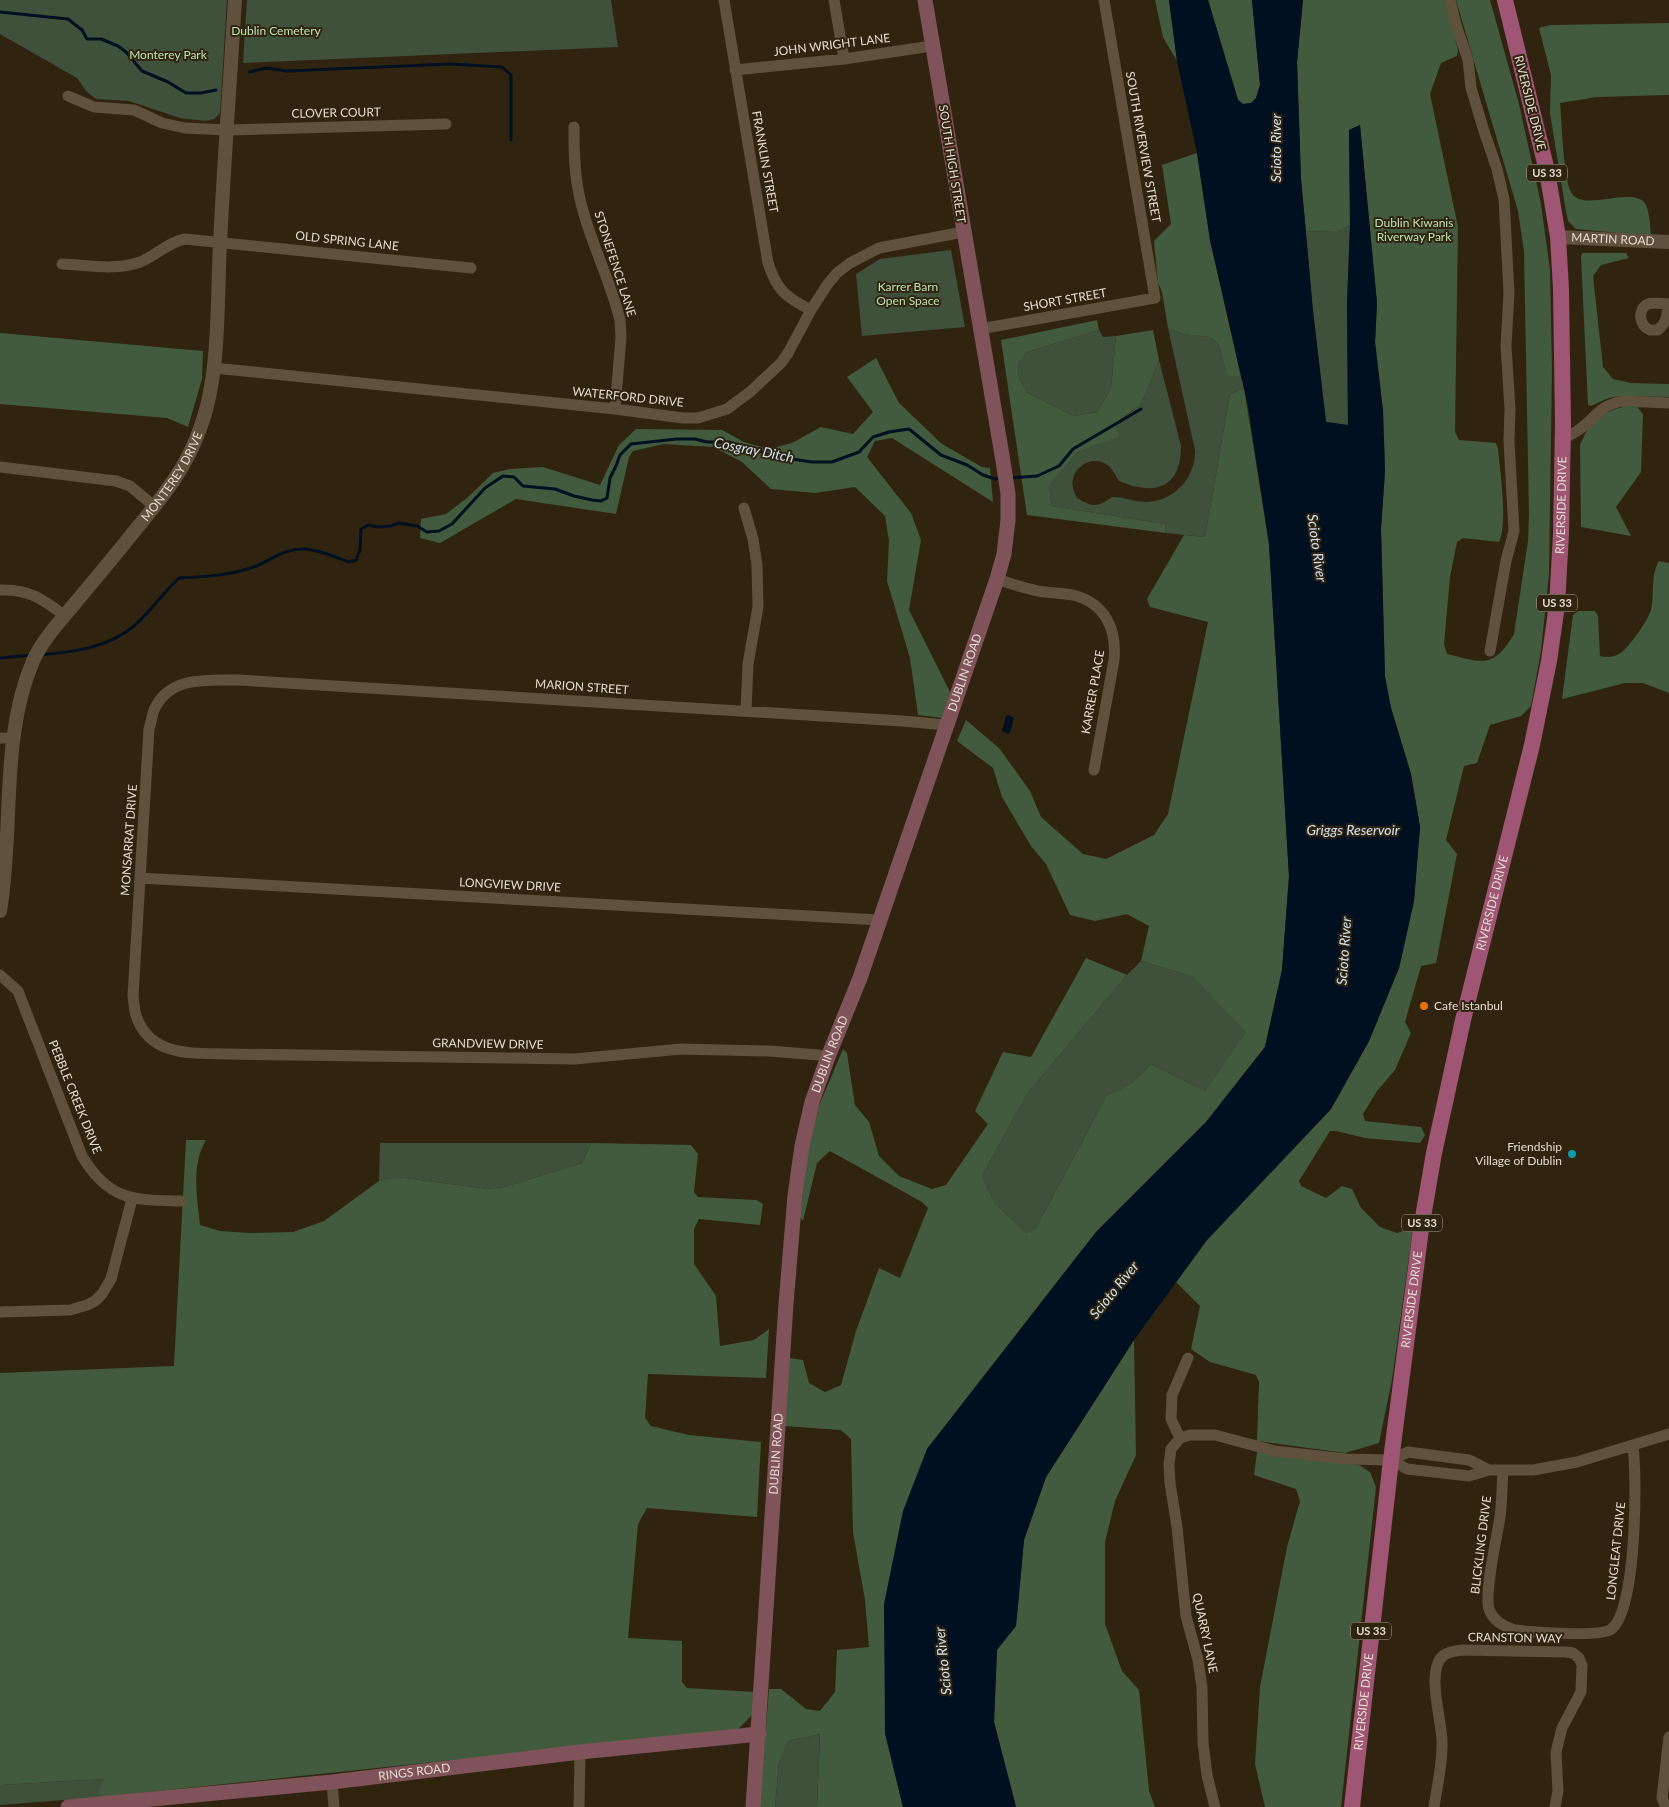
<svg xmlns="http://www.w3.org/2000/svg" width="1669" height="1807" viewBox="0 0 1669 1807" font-family="Lato,sans-serif">
<style>
.green{fill:#3f513b}
.forest{fill:#425a3d}
.water{fill:#001020}
.lines{fill:none;stroke-linecap:round;stroke-linejoin:round}
.stream{stroke:#001020;stroke-width:3}
.minor{stroke:#5f513d;stroke-width:11}
.tertiary{stroke:#5f513d;stroke-width:14}
.secondary{stroke:#7f5359;stroke-width:15}
.primary{stroke:#9f5574;stroke-width:16}
.food-dot{fill:#e8710a;stroke:#302410;stroke-width:2}
.culture-dot{fill:#0f9aa8;stroke:#302410;stroke-width:2}
.labels{text-anchor:middle;stroke-width:4;stroke-linejoin:round;paint-order:stroke}
.shield{fill:#302410;stroke:#aea596;stroke-width:1}
.shield-label{font-size:11px;font-weight:bold;fill:#e4dcd0}
.park-label{font-size:12px;fill:#b8e4af;stroke:#302410}
.street-label{font-size:12px;fill:#e4dcd0;stroke:#302410}
.poi-label{font-size:12px;fill:#e4dcd0;stroke:#302410;text-anchor:start}
.water-label{font-size:14px;font-style:italic;fill:#cee4f6;stroke:#302410}
</style>
<rect width="100%" height="100%" fill="#302410"/>
<path class="green" d="M0 0H227L220 113 214 119 206 121 180 118 129 101 96 99 87 92 77 78 0 34Z
M247 0H611L618 47 243 63Z
M1350 225 1347 304 1348 425 1326 422 1313 311 1306 231 1337 232Z
M951 250 965 327 862 336 856 274 880 259Z
M1168 328 1183 334 1210 337 1219 345 1227 374 1241 377 1244 388 1230 394 1205 537 1166 533 1165 524 1052 506 1049 486 1078 452 1118 437 1116 423 1142 403 1159 360 1181 446C1181 469 1173 490 1146 488 1137 488 1127 484 1119 481 1115 475 1112 466 1104 463 1092 457 1075 466 1073 479 1071 485 1074 492 1077 498 1092 507 1097 508 1112 497 1124 497 1135 502 1147 502 1175 501 1196 477 1195 450Z
M1099 330 1103 337 1116 336 1111 388 1097 412 1074 416 1028 393 1019 378 1018 364 1027 352Z
M1141 961 1193 977 1247 1031 1205 1091 1151 1064 1132 1083 1107 1095 1036 1228 1026 1233 994 1202 982 1176 1027 1094 1127 975Z
M380 1143H591L582 1163 504 1187 488 1189 397 1177 379 1181Z
M820 1734 817 1807H775L779 1763 788 1741Z
M106 1779 102 1797 0 1805V1785Z"/>
<path class="forest" d="M1155 0H1169L1177 61 1163 37Z
M1208 0H1252L1260 85 1256 98 1251 103 1243 104 1238 100Z
M1303 0H1445L1458 50 1457 56 1441 63 1430 94 1458 227 1455 432 1459 440 1496 443 1498 449C1500 471 1508 523 1499 542L1463 538 1457 542 1450 577 1444 644 1447 654C1481 662 1493 670 1514 634L1528 541 1529 515 1524 251 1518 211 1456 0H1490L1519 104 1541 204 1550 270 1552 369 1549 574 1541 651 1531 706 1521 716 1490 725 1477 763 1464 766 1446 840 1457 854 1436 963 1421 966 1405 1022 1411 1033 1395 1070 1377 1091 1363 1114 1365 1121 1421 1127 1425 1135 1420 1143 1365 1138 1336 1131H1330L1299 1181 1301 1186 1326 1198 1342 1186 1352 1189 1361 1208 1380 1227 1397 1233 1413 1228 1392 1380 1379 1443 1345 1453 1257 1441 1259 1382 1256 1375 1210 1362 1191 1349 1200 1306 1176 1282 1207 1240 1331 1109 1369 1041 1399 968 1414 901 1420 827 1411 774 1391 708 1385 677 1381 529 1385 471 1383 411 1375 342 1377 303 1360 125 1349 130 1350 225 1337 232 1306 231 1301 179 1297 62Z
M1669 23V95L1597 97 1560 103C1562 124 1563 175 1571 192 1582 214 1635 184 1646 205 1650 215 1650 226 1651 236L1576 229 1568 221 1565 206 1550 113 1551 75 1539 28 1550 25Z
M1197 153 1210 240 1241 377 1227 375 1219 345 1210 337 1183 334 1168 328 1162 292 1158 283 1154 241 1171 224 1162 165Z
M1582 253H1626L1629 258 1601 265 1593 276 1603 367 1613 379 1631 383 1669 384V397L1618 396 1606 399 1591 406 1588 405 1581 257Z
M1097 320 1099 330 1027 352 1018 364 1019 378 1028 393 1074 416 1097 412 1111 388 1116 336 1153 330 1159 360 1142 403 1116 423 1119 437 1078 452 1049 486 1052 506 1165 524 1166 533 1027 515 1001 340Z
M0 333 203 351 202 379 188 427 167 418 0 404Z
M876 358 899 403 942 444 982 467 990 468 993 502 892 438 875 441 867 457 911 513 921 540 909 610 950 692 942 718 918 715 910 658 887 581 889 541 885 516 855 487 815 493 771 489 742 462 713 447 664 444 633 451 629 457 616 514 516 499 440 543 420 538 421 519 446 514 467 498 493 473 510 469 543 467 600 485 619 445 636 429 722 430 744 442 768 449 792 443 821 427 853 434 873 412 847 377Z
M1244 388 1269 544 1289 876 1282 970 1265 1047 1206 1122 1096 1232 927 1449 885 1733 903 1807H817L820 1734 788 1741 779 1763 775 1807H759L769 1689H781L806 1709 820 1711 835 1692 837 1650 869 1647 865 1600 853 1532 851 1439 841 1430 784 1426 789 1358 803 1360 809 1383 825 1392 841 1385 856 1331 879 1268 900 1278 928 1208 922 1202 830 1151 817 1163 803 1221 800 1217 807 1156 818 1108 843 1049 847 1053 855 1105 869 1122 879 1156 899 1176 932 1189 946 1185 988 1124 975 1111 1003 1052 1031 1057 1086 958 1127 975 1027 1094 982 1176 994 1202 1026 1233 1036 1228 1107 1095 1132 1083 1151 1064 1205 1091 1246 1032 1193 977 1141 961 1149 926 1127 914 1095 921 1070 915 1046 864 1031 846 1002 797 993 768 957 741 966 720 999 748 1030 791 1041 817 1083 854 1106 859 1154 835 1168 814 1208 622 1150 607 1147 599 1184 535 1205 537 1230 394Z
M1626 406 1637 407 1643 414 1641 472 1616 507 1631 536 1581 527 1580 445 1588 428 1603 414 1616 409Z
M1659 561 1669 563V693L1643 683H1625L1562 699 1573 615 1578 611H1595L1598 616 1600 656C1607 658 1616 657 1622 652 1631 644 1647 622 1651 610 1655 593 1650 576 1659 561Z
M186 1140H206C191 1165 197 1197 200 1225L220 1231 250 1233 293 1232 324 1221 379 1181 397 1177 488 1189 504 1187 582 1163 591 1143 691 1145 698 1154 694 1192 698 1197 756 1200 763 1204 760 1225 699 1219 694 1229V1264L716 1296 720 1346 754 1340 769 1329 766 1378 648 1374 645 1418 651 1426 689 1435 761 1442 757 1517 647 1508 638 1524 628 1638 682 1641V1682L687 1688 755 1692 752 1715 737 1730 102 1797 98 1790 105 1779 0 1785V1373L174 1366Z
M1134 1340 1136 1455 1115 1501 1105 1542V1624L1122 1671 1139 1690 1149 1791 1155 1807H1016L994 1722 997 1649 1016 1626 1024 1540 1046 1477Z
M1257 1452 1359 1465 1370 1472 1376 1487 1341 1807H1265L1255 1764 1260 1687 1287 1547 1300 1501 1296 1489 1254 1475Z"/>
<path class="water" d="M1169 0H1208L1238 100 1243 104 1251 103 1256 98 1260 85 1252 0H1303L1297 62 1301 179 1313 311 1326 422 1348 425 1347 304 1350 225 1349 130 1360 125 1377 303 1375 342 1383 411 1385 471 1381 529 1385 677 1391 708 1411 774 1420 827 1414 901 1399 968 1369 1041 1331 1109 1207 1240 1134 1340 1046 1477 1024 1540 1016 1626 997 1650 994 1722 1016 1807H903L885 1733 884 1604 903 1511 927 1449 1096 1232 1206 1122 1265 1047 1282 970 1289 876 1269 544 1248 406 1210 240 1197 153 1177 61Z
M1009 715 1014 718 1010 733 1008 734 1002 731 1006 716Z"/>
<g class="lines">
<path class="stream" d="M0 12 68 19 82 30 87 39H101L118 46 126 52 142 71 168 82 186 93H201L216 90
M249 72 266 68 287 71 450 64 502 67 511 75V140
M1009 478 1037 476 1059 466 1073 449 1141 409
M40 655C73 652 108 648 134 626 151 611 163 593 179 578 204 577 235 575 259 565 274 558 286 548 305 549 320 550 335 557 349 562L356 560 360 550 361 529 368 525 378 527 391 526 399 523 417 526 427 532 439 531 452 524 485 488 503 476 514 477 523 486 555 489 574 496 592 500 601 501 607 498 610 478 616 466 620 455 631 444 677 439H695L707 442H728L753 448 771 456 812 462H832L859 452 873 437 889 432 909 429 941 455 967 465 983 475 995 479 1001 478
M0 658 32 655"/>
<path class="minor" d="M724 0 768 263C777 290 785 297 811 310
M834 0 844 59
M1450 0 1457 28 1468 60 1471 88 1484 131 1497 169 1504 199 1509 293 1506 346 1510 409 1509 441 1514 531 1506 561 1490 651
M735 70 844 59 932 46
M68 96 94 107 134 110 162 123 185 128 227 130 446 124
M574 127C574 148 574 168 578 189 586 234 609 275 620 320L621 337 615 409
M62 264C87 265 116 271 140 262 156 256 168 242 185 239L471 268
M1668 304C1667 315 1667 323 1658 330 1655 330 1652 330 1650 330 1639 326 1637 309 1648 304 1653 302 1662 304 1668 304H1669
M980 329 1155 298 1104 0
M214 368 615 409 683 418H698L727 409 750 392 781 363 788 353 811 310 827 285 837 273 850 263 879 248 963 232
M1563 439C1568 436 1575 433 1580 429 1597 417 1597 407 1622 401L1669 403
M0 467 116 481 130 486 155 507
M744 508 753 539 757 565 758 607 748 664 746 711
M997 579C1011 584 1024 588 1038 591 1050 593 1061 593 1073 595 1105 603 1117 629 1114 660L1094 770
M0 590C29 589 43 599 65 616
M0 738H11
M140 878 879 920
M0 975 18 991 82 1156C109 1201 133 1200 181 1201
M828 1057 819 1055 769 1051 681 1049 575 1059 228 1054C193 1053 149 1057 136 1015 134 1009 134 1002 133 996L149 729C151 723 152 716 154 710 169 676 207 680 238 680L902 721 947 725
M0 1312 70 1310 87 1305 95 1301 102 1294 111 1279 132 1199
M1180 1438 1171 1419 1172 1395 1188 1358
M1391 1460 1407 1469 1469 1476 1489 1470H1533L1577 1462 1669 1434
M1503 1470C1502 1486 1502 1502 1500 1517 1497 1537 1484 1592 1489 1609 1493 1621 1505 1627 1515 1630 1533 1632 1597 1637 1610 1630 1637 1615 1637 1476 1633 1446
M332 1782 334 1807
M579 1807 580 1752
M1215 1807 1207 1775 1203 1743 1202 1687 1198 1660 1186 1616 1177 1527 1170 1483 1169 1464 1171 1449 1180 1438 1190 1435H1215L1275 1451 1346 1459 1391 1460 1408 1452 1469 1460 1489 1470
M1434 1807C1437 1787 1443 1762 1442 1741 1442 1721 1425 1669 1444 1655 1450 1651 1457 1651 1463 1650L1566 1652 1573 1653 1579 1658 1582 1665 1581 1692 1562 1728 1556 1752 1558 1791 1555 1807
M1666 1807 1662 1798 1669 1737"/>
<g class="tertiary">
<path id="s1" d="M1558 237 1669 242"/>
<path id="s2" d="M0 911C14 829 0 738 33 661 43 639 61 620 76 602 95 579 114 557 132 534 161 499 188 467 202 423 220 371 217 300 220 244 224 163 230 81 235 0"/>
</g>
<g class="secondary">
<path id="s3" d="M68 1807 332 1782 580 1752 759 1734"/>
<path id="s4" d="M753 1807 786 1304 795 1195 802 1146 812 1102 828 1057 860 978 997 579 1004 554 1008 520V494L1003 461 925 0"/>
</g>
<path class="primary" id="s5" d="M1352 1807 1391 1460 1421 1229 1434 1153 1463 1020 1532 745 1549 661 1557 605 1561 534 1563 424 1561 289 1558 237 1547 171 1505 0"/>
</g>
<circle class="food-dot" cx="1424" cy="1006" r="5"/>
<circle class="culture-dot" cx="1572" cy="1154" r="5"/>
<g class="labels">
<g class="shield">
<rect x="1527" y="164.5" width="40" height="17" rx="4"/>
<rect x="1537" y="594.5" width="40" height="17" rx="4"/>
<rect x="1402" y="1214.5" width="40" height="17" rx="4"/>
<rect x="1351" y="1622.5" width="40" height="17" rx="4"/>
</g>
<g class="shield-label">
<text x="1547" y="177">US 33</text>
<text x="1557" y="607">US 33</text>
<text x="1422" y="1227">US 33</text>
<text x="1371" y="1635">US 33</text>
</g>
<g class="park-label">
<text x="276" y="35">Dublin Cemetery</text>
<text x="168" y="59">Monterey Park</text>
<text x="1414" y="227">Dublin Kiwanis<tspan x="1414" dy="14">Riverway Park</tspan></text>
<text x="908" y="291">Karrer Barn<tspan x="908" dy="14">Open Space</tspan></text>
</g>
<g class="street-label">
<text transform="translate(832 45) rotate(-7)" y="4">JOHN WRIGHT LANE</text>
<text transform="translate(1530 103) rotate(76)" y="4">RIVERSIDE DRIVE</text>
<text transform="translate(336 113) rotate(-1)" y="4">CLOVER COURT</text>
<text transform="translate(1143 147) rotate(80)" y="4">SOUTH RIVERVIEW STREET</text>
<text transform="translate(765 162) rotate(80)" y="4">FRANKLIN STREET</text>
<text transform="translate(952 164) rotate(81)" y="4">SOUTH HIGH STREET</text>
<text dy="4" stroke="none"><textPath href="#s1" startOffset="55">MARTIN ROAD</textPath></text>
<text transform="translate(347 241) rotate(6)" y="4">OLD SPRING LANE</text>
<text transform="translate(615 264) rotate(72)" y="4">STONEFENCE LANE</text>
<text transform="translate(1065 300) rotate(-10)" y="4">SHORT STREET</text>
<text transform="translate(628 397) rotate(6)" y="4">WATERFORD DRIVE</text>
<text dy="4" stroke="none"><textPath href="#s2" startOffset="485">MONTEREY DRIVE</textPath></text>
<text dy="4" stroke="none"><textPath href="#s5" startOffset="1321">RIVERSIDE DRIVE</textPath></text>
<text dy="4" stroke="none"><textPath href="#s4" startOffset="1164">DUBLIN ROAD</textPath></text>
<text transform="translate(582 687) rotate(4)" y="4">MARION STREET</text>
<text transform="translate(1093 692) rotate(-80)" y="4">KARRER PLACE</text>
<text transform="translate(129 840) rotate(-86)" y="4">MONSARRAT DRIVE</text>
<text transform="translate(510 885) rotate(3)" y="4">LONGVIEW DRIVE</text>
<text dy="4" stroke="none"><textPath href="#s5" startOffset="916">RIVERSIDE DRIVE</textPath></text>
<text transform="translate(488 1044) rotate(1)" y="4">GRANDVIEW DRIVE</text>
<text dy="4" stroke="none"><textPath href="#s4" startOffset="759">DUBLIN ROAD</textPath></text>
<text transform="translate(75 1097) rotate(68)" y="4">PEBBLE CREEK DRIVE</text>
<text dy="4" stroke="none"><textPath href="#s5" startOffset="511">RIVERSIDE DRIVE</textPath></text>
<text dy="4" stroke="none"><textPath href="#s4" startOffset="354">DUBLIN ROAD</textPath></text>
<text transform="translate(1481 1545) rotate(-83)" y="4">BLICKLING DRIVE</text>
<text transform="translate(1616 1551) rotate(-84)" y="4">LONGLEAT DRIVE</text>
<text transform="translate(1205 1633) rotate(78)" y="4">QUARRY LANE</text>
<text transform="translate(1515 1638) rotate(1)" y="4">CRANSTON WAY</text>
<text dy="4" stroke="none"><textPath href="#s5" startOffset="106">RIVERSIDE DRIVE</textPath></text>
<text dy="4" stroke="none"><textPath href="#s3" startOffset="348">RINGS ROAD</textPath></text>
</g>
<g class="poi-label">
<text x="1434" y="1010">Cafe Istanbul</text>
<text x="1562" y="1151" text-anchor="end">Friendship<tspan x="1562" dy="14">Village of Dublin</tspan></text>
</g>
<g class="water-label">
<text transform="translate(1276 148) rotate(-90)" y="5">Scioto River</text>
<text transform="translate(754 450) rotate(11)" y="5">Cosgray Ditch</text>
<text transform="translate(1317 548) rotate(82)" y="5">Scioto River</text>
<text x="1353" y="835">Griggs Reservoir</text>
<text transform="translate(1344 951) rotate(-86)" y="5">Scioto River</text>
<text transform="translate(1114 1290) rotate(-51)" y="5">Scioto River</text>
<text transform="translate(943 1661) rotate(-96)" y="5">Scioto River</text>
</g>
</g>
</svg>
